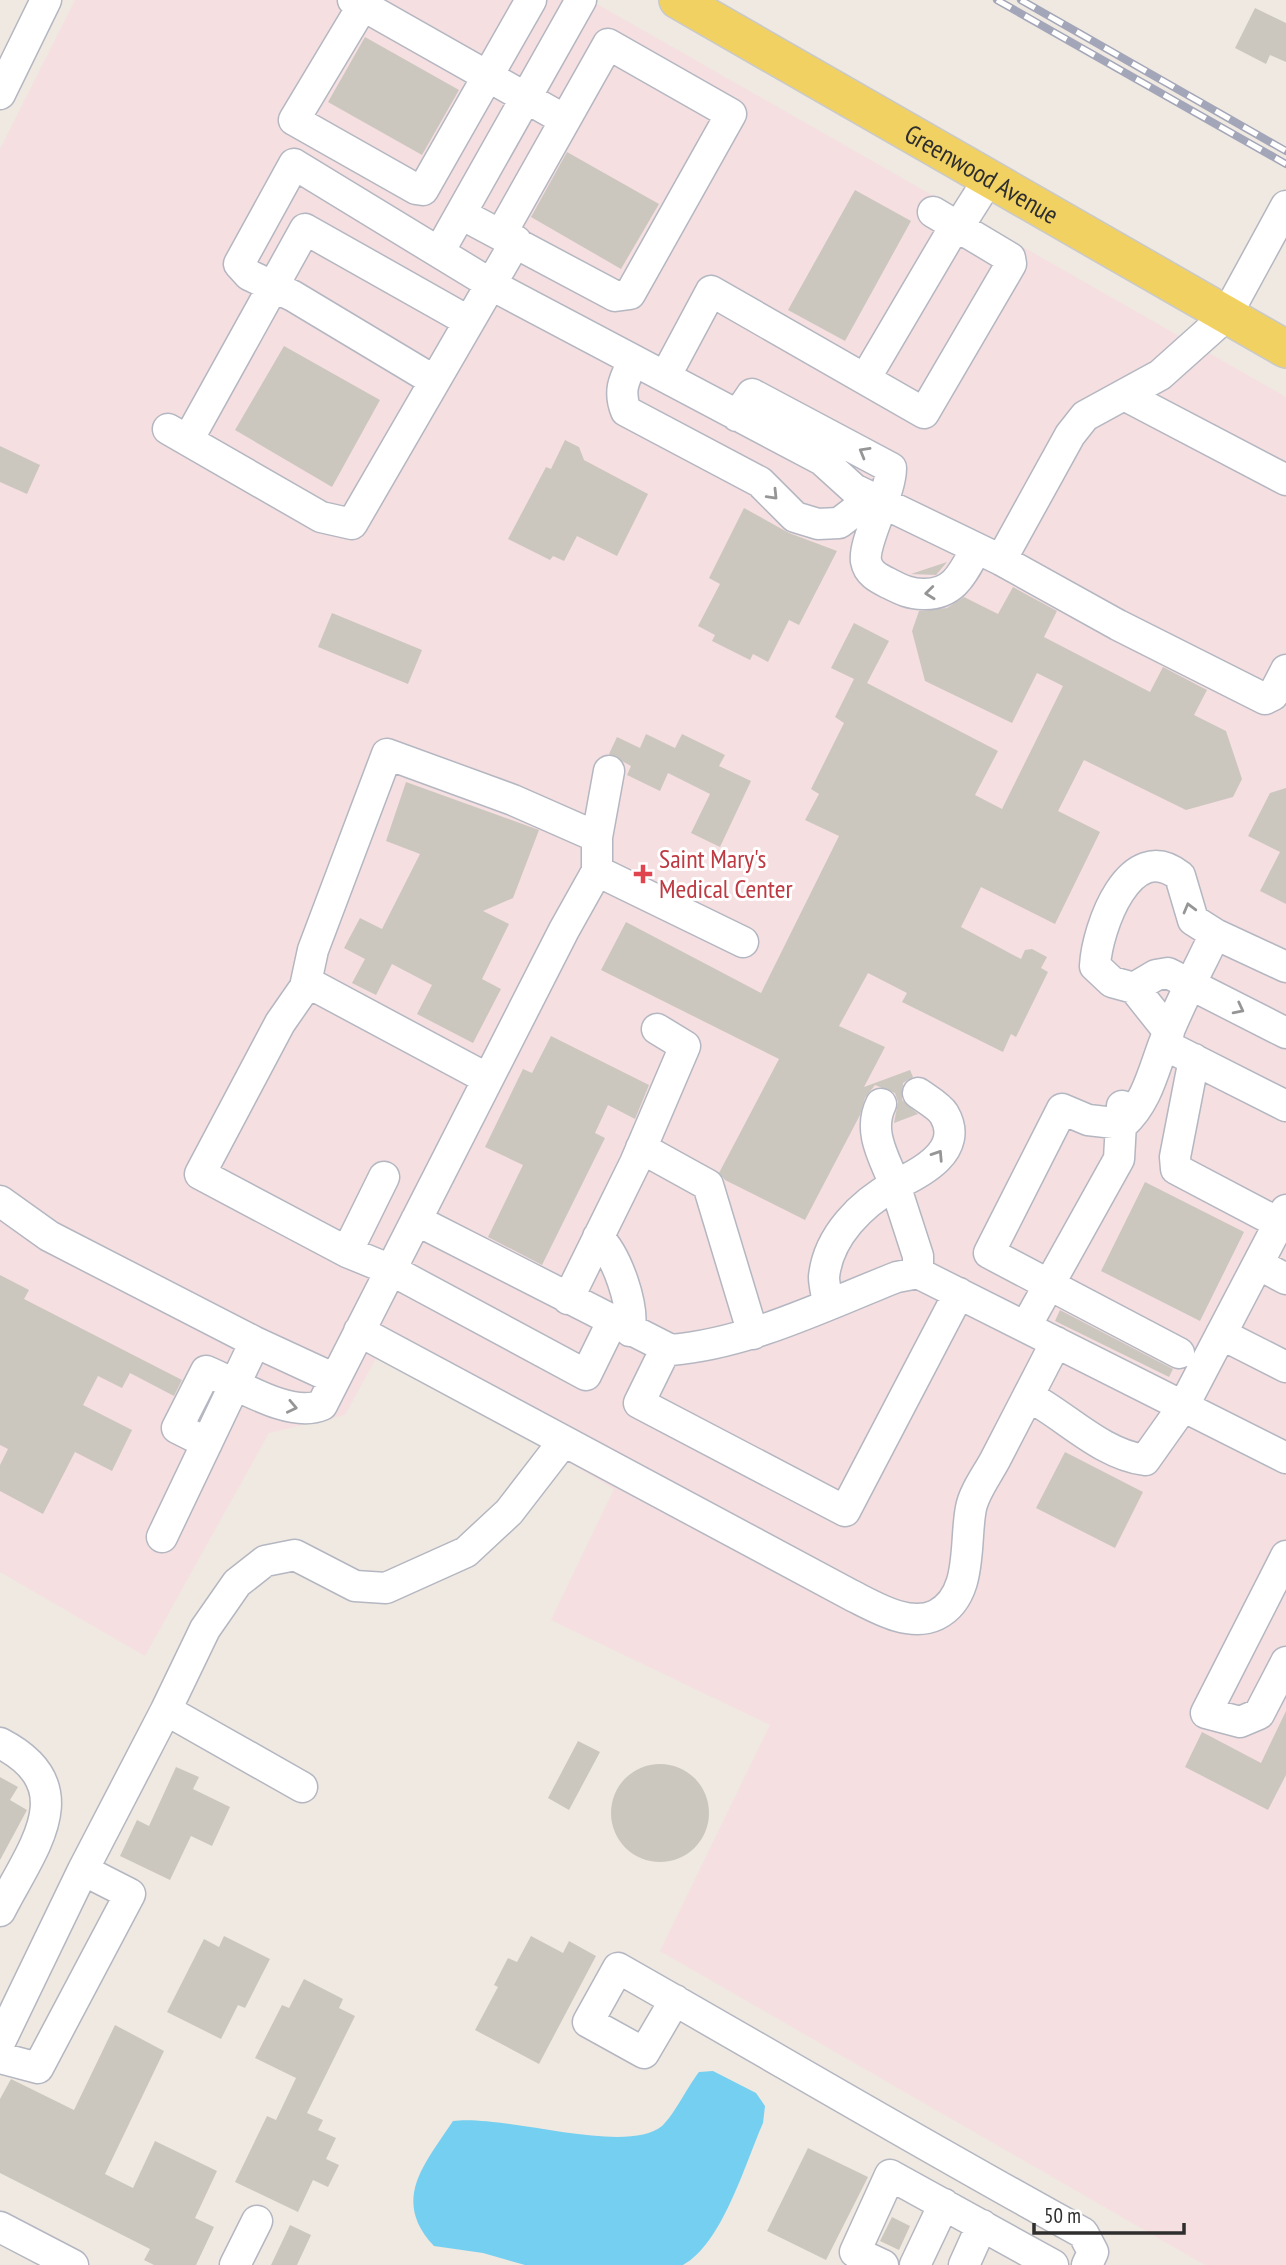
<svg xmlns="http://www.w3.org/2000/svg" width="1286" height="2265" viewBox="0 0 1286 2265" font-family="'PT Sans Narrow',sans-serif">
<style>
.medical{fill:#f5dfe0}
.water{fill:#75cff0}
.building{fill:#cbc7bf}
.lines{fill:none;stroke-linecap:round;stroke-linejoin:round}
.minor-casing{stroke:#b4b7c1;stroke-width:33}
.major-casing{stroke:#c9c9c9;stroke-width:40}
.minor{stroke:#fff;stroke-width:30}
.major{stroke:#f2d163;stroke-width:37}
.rail-casing{stroke:#a3a6b8;stroke-width:8}
.rail{stroke:#fff;stroke-width:5;stroke-dasharray:16;stroke-linecap:butt}
.oneway{stroke:#969696}
.health-dot{fill:#e0444e;stroke:#fff;stroke-width:2.5}
.labels{text-anchor:middle;stroke-width:6;stroke-linejoin:round;paint-order:stroke}
.street-label{font-size:26px;fill:#2e2e2e;stroke:#fff}
.health-label{font-size:26px;fill:#be3a42;stroke:#fff;text-anchor:start}
</style>
<rect width="100%" height="100%" fill="#efe9e1"/>
<path class="medical" d="M75 0H590L1286 397V2265H1205L660 1951 770 1725 551 1620 614 1489 380 1351 345 1415 269 1433 145 1656 0 1572V149Z"/>
<path class="water" d="M713 2071 756 2093 765 2106 763 2123C745 2164 722 2244 683 2265H525L483 2253 434 2246C391 2200 424 2165 453 2121 504 2114 626 2156 662 2126 674 2115 688 2086 699 2072Z"/>
<path class="building" d="M1255 8 1286 23V62L1270 55 1266 64 1235 48Z
M365 37 459 90 422 155 328 102Z
M567 152 659 204 621 269 531 217Z
M855 190 911 221 845 341 788 310Z
M284 346 380 400 332 487 235 430Z
M565 440 579 447 584 460 648 494 617 556 577 536 564 561 553 556 550 560 508 539 546 467 551 469Z
M0 446 40 465 27 494 0 482Z
M744 508 789 533 837 551 799 625 789 620 768 662 753 654 750 660 712 641 715 635 698 626 720 584 709 578Z
M947 562 936 575 911 574Z
M1013 587 1057 611 1044 637 1150 692 1163 667 1207 690 1194 715 1226 731 1242 779 1233 797 1186 810 1084 760 1058 811 1100 832 1055 924 981 887 961 927 1021 959 1025 950 1032 949 1047 957 1041 968 1048 972 1016 1037 1011 1034 1003 1052 902 1002 907 993 868 973 839 1026 885 1047 864 1087 910 1070 913 1077 903 1083 902 1100 918 1114 894 1123 898 1102 895 1093 875 1085 865 1098 860 1115 805 1220 725 1180 719 1173 779 1059 601 970 626 922 761 993 839 836 805 820 819 794 811 789 844 723 835 717 854 679 831 668 854 623 889 641 867 683 998 751 975 795 1002 809 1063 686 1037 673 1012 723 925 681 912 631 919 611 947 608 964 597 998 614Z
M332 613 422 650 408 684 318 647Z
M646 734 675 748 682 734 725 755 719 766 751 781 720 847 691 833 710 794 668 773 660 791 627 775 631 766 609 754 617 737 640 748Z
M406 782 539 830 513 898 483 911 509 924 482 979 501 989 473 1043 417 1014 432 985 392 964 376 995 352 983 365 959 344 948 360 918 382 929 420 854 386 841Z
M1286 788V904L1260 891 1280 852 1248 836 1270 793Z
M551 1036 649 1085 635 1119 608 1105 595 1133 605 1138 542 1265 488 1237 523 1165 485 1147 523 1069 532 1073Z
M1145 1182 1244 1232 1200 1321 1101 1271Z
M0 1275 29 1290 24 1299 182 1380 174 1396 130 1373 122 1388 98 1376 83 1405 132 1430 112 1471 75 1452 43 1514 0 1491V1465L8 1449 0 1445Z
M1060 1310 1173 1369 1169 1377 1055 1321Z
M1065 1452 1143 1492 1115 1548 1036 1508Z
M1286 1711V1775L1268 1810 1185 1767 1202 1732 1261 1763Z
M578 1741 600 1752 569 1810 548 1798Z
M611 1813a49 49 0 1 1 98 0a49 49 0 1 1-98 0Z
M176 1767 199 1777 193 1789 230 1807 212 1846 191 1836 170 1880 120 1856 137 1820 149 1826Z
M0 1777 18 1787 10 1800 27 1810 0 1860Z
M224 1936 270 1959 245 2008 238 2005 221 2039 167 2012 204 1939 219 1947Z
M531 1936 563 1953 569 1941 596 1956 539 2064 475 2030 498 1987 494 1985 508 1958 517 1962Z
M304 1979 343 1999 339 2008 355 2016 307 2113 323 2120 318 2130 336 2138 326 2159 339 2165 328 2187 313 2180 298 2212 235 2182 267 2116 276 2120 296 2078 255 2058 282 2005 289 2008Z
M115 2025 164 2051 105 2174 133 2188 155 2141 217 2171 195 2218 214 2227 196 2265H154L144 2260 150 2249 0 2173V2099L11 2079 74 2110Z
M808 2148 868 2177 826 2260 767 2231Z
M892 2217 910 2226 899 2250 880 2241Z
M290 2225 311 2235 297 2265H271Z"/>
<g class="lines">
<defs>
<path id="minor" d="M353 0 565 120
M366 0 294 120 416 189 423 190 531 0
M0 94 46 0
M461 214 615 296 630 294 731 114 608 44 501 234
M439 252 581 0
M633 361C624 380 618 391 626 411L760 482 795 517 818 524 839 523 872 498
M665 377 711 291 924 413 1011 264 1010 258 933 212
M865 379 955 226 964 218 990 177
M433 380 293 296 249 275 239 264 294 164 499 289 822 460 854 489 1001 560 1118 625 1265 699 1273 695 1286 670
M1124 395 1286 480
M737 416 752 394 891 468C891 494 863 541 866 561 868 573 878 578 888 583 900 589 909 594 923 594 954 595 963 573 976 549
M168 429 321 517 352 524 516 241
M188 440 305 229 468 321
M1001 560 1070 435 1085 416 1160 375 1226 316 1286 206
M609 771 597 837V871L743 942
M597 837 513 800 387 754 313 950 305 987 280 1023 200 1174 347 1252 391 1270 586 1375 612 1322
M1286 967 1215 934 1193 920 1180 876C1130 836 1097 928 1095 966L1112 982 1134 988 1156 975 1168 973 1286 1033
M307 982 488 1079
M1134 988 1169 1032
M1177 1051 1286 1106
M1194 1059 1175 1157 1176 1169 1286 1227
M881 1104C867 1132 885 1159 895 1185 921 1173 965 1150 944 1114 939 1106 926 1099 918 1093
M641 1148 708 1185 753 1334
M0 1201 49 1236 255 1342
M416 1220 671 1350C750 1343 823 1306 897 1277L918 1273 1286 1458
M598 1237C617 1256 634 1304 630 1331
M347 1252 384 1177
M1258 1264 1286 1279
M568 1299 635 1163 685 1046 657 1029
M828 1304C827 1295 824 1285 824 1277 828 1236 862 1203 895 1185L918 1256V1273
M1026 1326 1119 1159 1122 1106
M359 1331 851 1595C875 1607 909 1628 936 1615 974 1596 964 1542 971 1508 974 1492 987 1475 995 1460 1015 1421 1036 1381 1056 1342
M1221 1334 1286 1367
M666 1348 639 1403 845 1511 959 1293
M1179 1353 989 1253 1062 1109 1088 1120 1123 1124C1147 1102 1153 1072 1164 1043 1178 1006 1198 970 1215 934
M1028 1396C1066 1416 1101 1454 1145 1460L1184 1405 1286 1210
M207 1443 177 1428 206 1371C238 1384 290 1419 322 1405L564 930 597 871
M162 1537 255 1342 335 1379
M1286 1556 1206 1713 1240 1722 1259 1714 1286 1662
M166 1710 205 1629 237 1583 265 1561 295 1555 355 1586 386 1588 466 1552 509 1512 563 1442
M0 1743C85 1787 32 1848 0 1911
M675 2000 644 2053 588 2022 618 1968C773 2056 926 2147 1083 2233L1093 2252 1087 2265
M0 2042 83 1870 166 1710 302 1787
M0 2058 38 2068 130 1894 83 1870
M0 2227 73 2265
M235 2265 257 2221
M883 2265 855 2252 890 2175 1053 2265
M915 2265 944 2204
M964 2265 982 2225"/>
<g id="major">
<path id="s1" d="M678 0 1286 349"/>
</g>
</defs>
<use href="#minor" class="minor-casing"/>
<use href="#major" class="major-casing"/>
<use href="#minor" class="minor"/>
<use href="#major" class="major"/>
<defs>
<path id="rail" d="M997 0 1286 164
M1021 0 1286 151"/>
</defs>
<use href="#rail" class="rail-casing"/>
<use href="#rail" class="rail"/>
</g>
<defs><path id="oneway-chevron" d="M-2-3.5L2.5 0L-2 3.5" fill="none" stroke-width="1.6" stroke-linecap="round" stroke-linejoin="round" transform="scale(1.75)"/></defs>
<g class="oneway">
<use href="#oneway-chevron" transform="translate(864 452) rotate(-150)"/>
<use href="#oneway-chevron" transform="translate(773 495) rotate(46)"/>
<use href="#oneway-chevron" transform="translate(930 593) rotate(174)"/>
<use href="#oneway-chevron" transform="translate(1189 908) rotate(-105)"/>
<use href="#oneway-chevron" transform="translate(1239 1009) rotate(27)"/>
<use href="#oneway-chevron" transform="translate(938 1155) rotate(-57)"/>
<use href="#oneway-chevron" transform="translate(292 1407) rotate(12)"/>
</g>
<path class="health-dot" d="M639.5 863.5h7v7h7v7h-7v7h-7v-7h-7v-7h7z"/>
<g class="labels">
<g class="street-label">
<text dy="9" stroke="none"><textPath href="#s1" startOffset="350">Greenwood Avenue</textPath></text>
</g>
<g class="health-label">
<text x="659" y="868">Saint Mary's<tspan x="659" dy="30">Medical Center</tspan></text>
</g>
</g>
<path d="M1034 2223v10h150v-10" fill="none" stroke="#2e2e2e" stroke-width="3.5"/>
<text x="1044" y="2223" font-size="21" fill="#2e2e2e" stroke="#ffffff" stroke-width="5" paint-order="stroke">50 m</text>
</svg>
